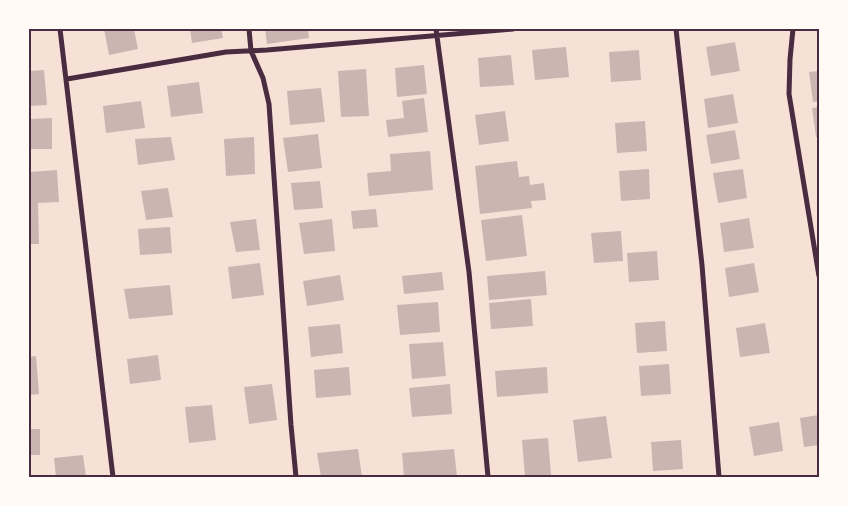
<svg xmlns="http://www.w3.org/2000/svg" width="848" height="506" viewBox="0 0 848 506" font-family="Lato,sans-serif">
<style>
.building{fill:#ccb4b1}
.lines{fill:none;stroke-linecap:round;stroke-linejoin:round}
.minor{stroke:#4a2c40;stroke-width:5}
.neatline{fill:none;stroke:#4a2c40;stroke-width:2}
</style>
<rect width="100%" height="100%" fill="#f7e1d7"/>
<path class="building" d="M104 29H134L138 49 109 55Z
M190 29H221L223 38 192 43Z
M265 29H308L309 38 267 44Z
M735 42 740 71 711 76 706 47Z
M566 47 569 77 535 80 532 50Z
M639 50 641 80 611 82 609 52Z
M511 55 514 85 480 87 478 58Z
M424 65 427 94 397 97 395 68Z
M366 69 369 116 341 117 338 71Z
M44 70 47 105 29 106V71Z
M819 71V101L813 102 809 72Z
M199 82 203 113 171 117 167 86Z
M321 88 325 122 290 125 287 91Z
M733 94 738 123 708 128 704 99Z
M424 98 428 132 388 137 386 120 404 118 402 101Z
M141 101 145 128 106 133 103 106Z
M819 107V137H816L812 108Z
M505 111 509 141 479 145 475 115Z
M52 118V149H29V119Z
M645 121 647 151 617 153 615 123Z
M735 130 740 159 711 164 706 135Z
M318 134 322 168 288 172 283 138Z
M171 137 175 160 138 165 135 139Z
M254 137 255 174 226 176 224 139Z
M430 151 433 190 369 196 367 173 391 171 390 154Z
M517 161 519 177 529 176 530 185 544 183 546 200 531 201 532 208 480 214 475 166Z
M649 169 650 199 621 201 619 171Z
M743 169 747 198 718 203 713 173Z
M57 170 59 202 38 203 39 244H29V172Z
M320 181 323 208 294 210 291 183Z
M168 188 173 217 146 220 141 191Z
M376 209 378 227 353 229 351 211Z
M522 215 527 256 486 261 481 220Z
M749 218 754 248 724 252 720 223Z
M256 219 260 250 236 252 230 222Z
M332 219 335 251 304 254 299 223Z
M170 227 172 253 140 255 138 229Z
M621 231 623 261 594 263 591 233Z
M657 251 659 280 629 282 627 253Z
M260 263 264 295 232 299 228 267Z
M754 263 759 292 729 297 725 268Z
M545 271 547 295 489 300 487 276Z
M442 272 444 290 404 294 402 276Z
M340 275 344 300 307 306 303 281Z
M170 285 173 315 129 319 124 289Z
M531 299 533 326 491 329 489 303Z
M438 302 440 332 400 335 397 305Z
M665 321 667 351 637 353 635 323Z
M765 323 770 353 740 357 736 328Z
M340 324 343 353 311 357 308 327Z
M443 342 446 376 412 379 409 344Z
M158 355 161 380 130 384 127 359Z
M36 356 39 394 29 395V357Z
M669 364 671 394 641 396 639 366Z
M349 367 351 395 316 398 314 370Z
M547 367 548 393 497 397 495 371Z
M272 384 277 420 249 424 244 387Z
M450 384 452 414 412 417 409 388Z
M212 405 216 440 189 443 185 407Z
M819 415V445L804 447 800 418Z
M606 416 612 458 578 462 573 420Z
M779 422 783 451 754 456 749 427Z
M29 429H40V455H29Z
M548 438 551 475 525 477 522 440Z
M681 440 683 469 653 471 651 442Z
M358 449 362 477H321L317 453Z
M454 449 457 477H404L402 453Z
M83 455 86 477H56L54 458Z"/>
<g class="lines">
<path class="minor" d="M60 29 113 477
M249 29 251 51 263 78 269 104 291 425 296 477
M436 29 469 272 488 477
M676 29 702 265 719 477
M793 29 790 59 789 94 819 276
M67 79 226 52 267 50 513 29"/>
</g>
<rect width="848" height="506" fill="none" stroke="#fffaf5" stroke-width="60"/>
<rect x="30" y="30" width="788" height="446" class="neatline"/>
</svg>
